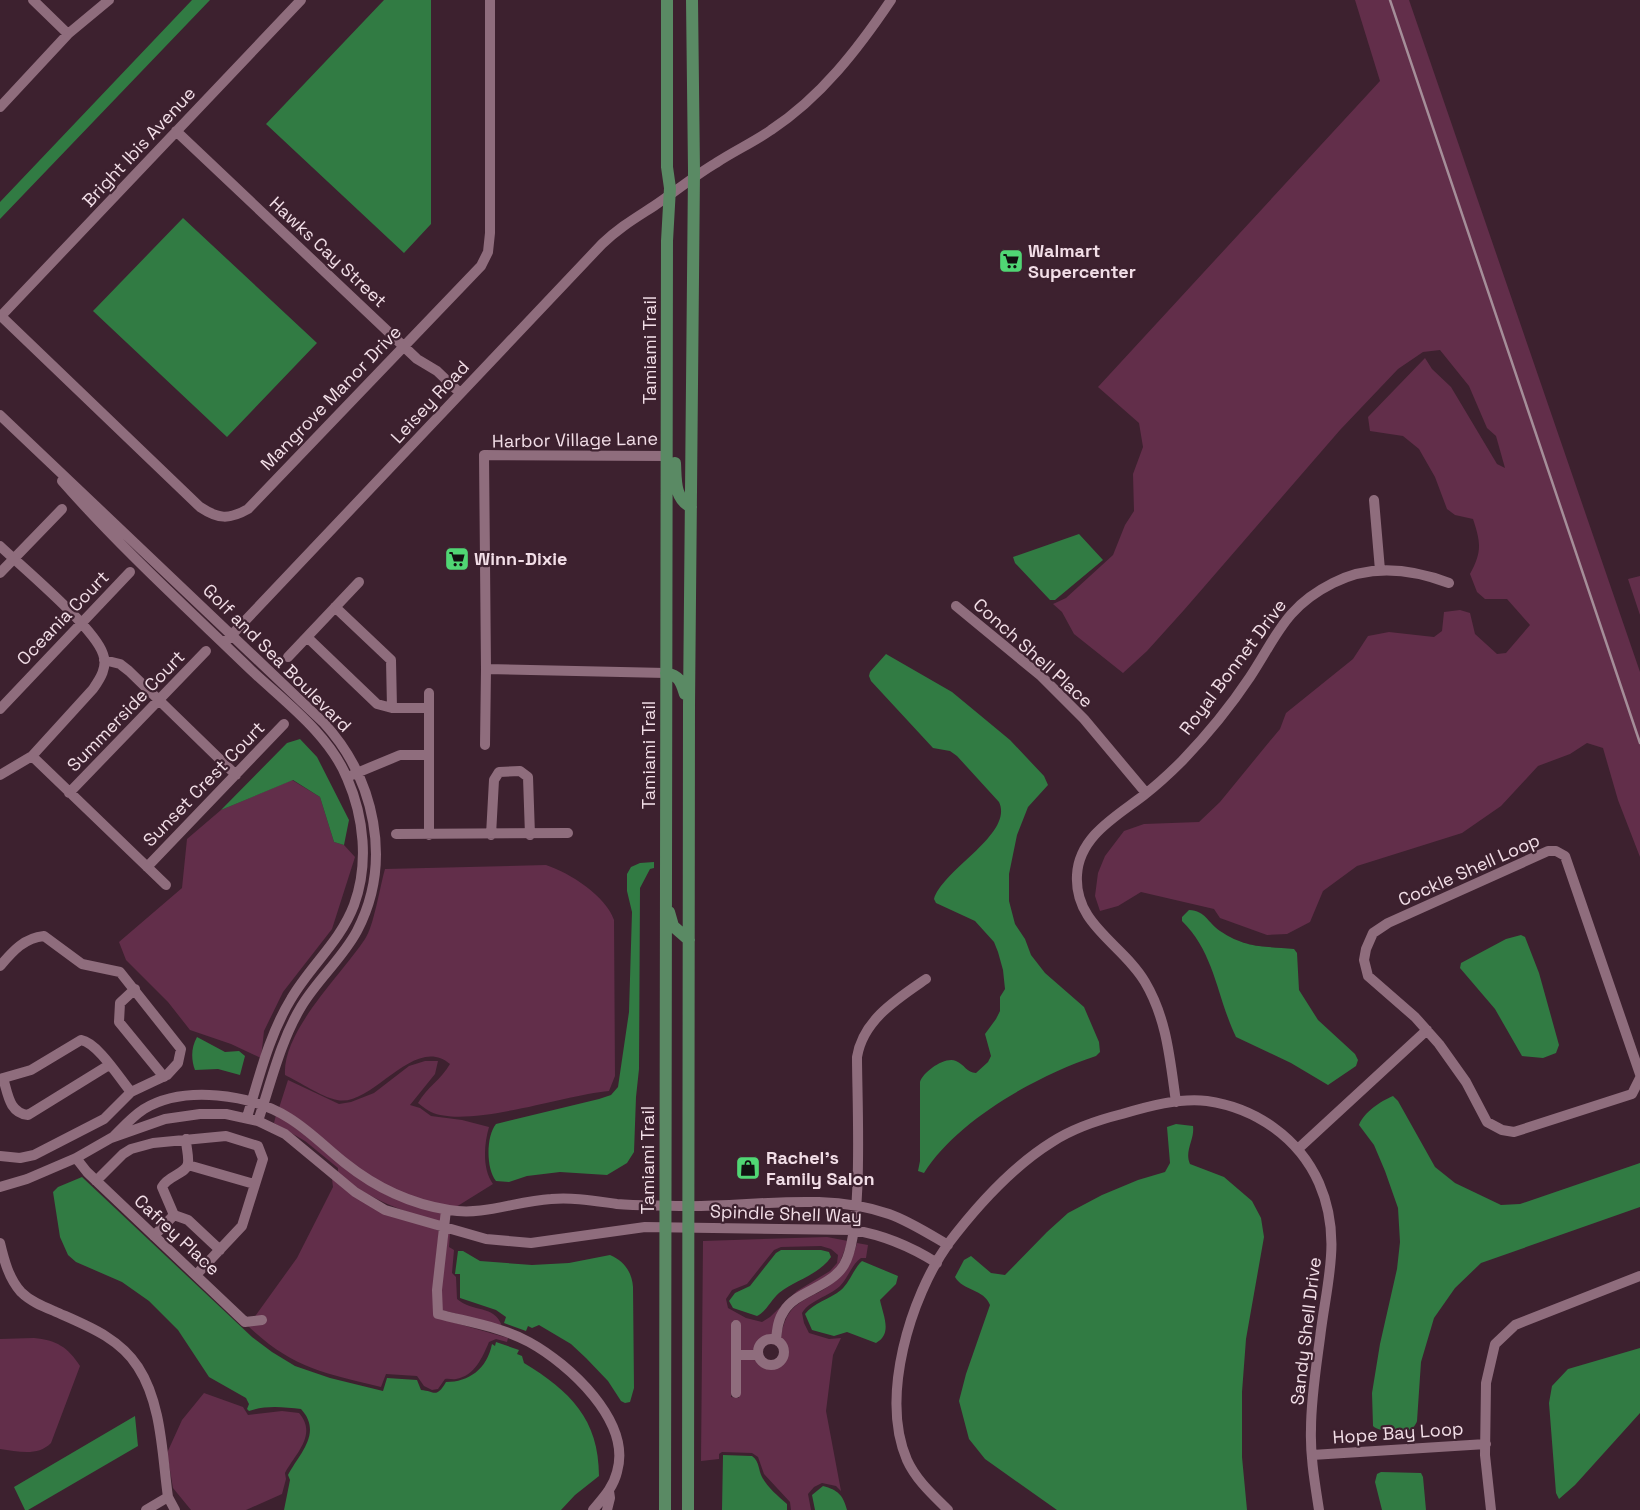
<svg xmlns="http://www.w3.org/2000/svg" width="1640" height="1510" viewBox="0 0 1640 1510" font-family="'Space Grotesk',sans-serif">
<style>
.green{fill:#622e4a;fill-rule:evenodd}
.water{fill:#317b43}
.lines{fill:none;stroke-linecap:round;stroke-linejoin:round}
.minor{stroke:#8f6d7d;stroke-width:10}
.major{stroke:#5a8a64;stroke-width:12}
.rail{stroke:#a58e99;stroke-width:2.5}
.labels{text-anchor:middle;stroke-width:4.5;stroke-linejoin:round;paint-order:stroke}
.street-label{font-size:18px;fill:#f2dee7;stroke:#3d212f}
.poi-label{font-size:18px;font-weight:bold;fill:#f2dee7;stroke:#3d212f;text-anchor:start}
</style>
<rect width="100%" height="100%" fill="#3d212f"/>
<path class="green" d="M1355 0H1409L1640 672V857L1618 800 1603 748 1587 743 1570 754 1538 766 1501 806 1462 833 1357 866 1323 891 1310 922 1287 934 1267 935 1220 918 1214 909 1141 892 1118 906 1100 911 1095 896 1098 873 1105 856 1124 831 1144 824 1199 822 1220 802 1265 747 1280 729 1286 713 1353 659 1368 636 1389 632 1434 637 1442 631 1444 612 1460 610 1470 613 1475 634 1497 654 1506 653 1530 625 1507 599H1485L1477 592 1470 574C1482 552 1481 543 1473 519L1455 515 1447 509 1435 477 1419 449 1403 436 1370 431 1368 417 1425 358 1432 369 1451 387 1497 464 1505 468 1496 436 1487 428 1469 386 1440 350 1423 352 1398 369 1340 430 1184 610 1147 651 1123 673 1074 634 1062 612 1053 604 1066 598 1113 555 1125 525 1134 511 1133 474 1143 447 1139 423 1098 387 1380 81Z
M1640 576V615L1628 579Z
M292 780 320 797 334 842 344 845 355 857 332 929 283 992 264 1031 261 1058 231 1044 190 1030 168 1002 126 960 119 942 182 888 187 839 221 810Z
M546 865C570 873 606 896 614 920L615 1076 609 1091C564 1095 468 1129 431 1112 427 1110 422 1106 418 1103 427 1087 441 1080 450 1064 414 1033 372 1108 337 1100 321 1097 300 1082 285 1075 282 1031 342 974 365 939 374 926 380 886 385 869Z
M425 1061H438L435 1074 410 1105 420 1108 431 1116 462 1120 489 1127C484 1144 482 1169 493 1184L456 1207C416 1202 376 1184 345 1158 323 1140 305 1120 279 1108L288 1080 339 1104 351 1102 374 1093 409 1066Z
M276 1115 285 1120 363 1181 390 1197 442 1213 441 1223C398 1209 374 1202 338 1174V1168L305 1141 274 1123Z
M332 1179 439 1231 433 1289 434 1314 438 1318 508 1338 507 1342 496 1339 489 1342C483 1356 475 1376 456 1379 452 1380 449 1378 445 1379L438 1389 432 1390 424 1386 417 1376 386 1374 381 1387C323 1373 292 1368 248 1326L297 1258 333 1187Z
M448 1233 450 1234 449 1247 454 1250 452 1273 456 1277 457 1299C473 1313 494 1304 502 1326L442 1310 441 1291Z
M827 1237 848 1241 840 1262 835 1269 827 1277 797 1294 772 1335 761 1337 753 1351H740V1322L732 1321 731 1397 739 1398 740 1359H755C762 1369 771 1371 782 1365 790 1356 789 1347 781 1338 787 1292 818 1303 842 1274 850 1265 854 1254 857 1243L868 1245 866 1258H861C852 1264 848 1278 840 1286 828 1297 810 1300 802 1313L804 1323 809 1333 829 1339 841 1338 833 1355 826 1411 841 1491 836 1486 822 1483 814 1487 808 1494 811 1510H791L790 1502 764 1474 758 1457 752 1453 722 1452 719 1454V1459L701 1461 703 1241ZM821 1246 831 1249 838 1255 837 1263 830 1271 797 1291 770 1317 762 1322 746 1318 728 1308 726 1299 732 1290 747 1284 774 1250 781 1247Z
M34 1338C56 1340 68 1347 80 1366L51 1443C37 1457 18 1451 0 1449V1339Z
M204 1393 243 1407 248 1415 282 1411 299 1413C318 1435 295 1454 285 1473L286 1479 282 1494 246 1510H191L173 1488 167 1453 182 1420Z"/>
<path class="water" d="M192 0H210L0 219V202Z
M384 0H431V224L404 253 266 124Z
M183 218 317 343 227 437 93 311Z
M1079 534 1103 560 1055 600H1050L1015 563 1013 557Z
M886 654 952 692 975 711 1010 740 1044 776 1048 785 1028 807 1017 835 1009 874V901L1015 924 1025 939 1031 955 1045 973 1084 1007 1099 1042 1100 1052 1096 1056C1038 1075 957 1120 924 1173L918 1171 920 1161V1082C923 1072 945 1056 956 1061 964 1064 967 1073 976 1073L988 1062 991 1056 985 1034 996 1019 1000 1011V997L1005 989 1003 970 998 952 994 942 975 921 936 903 934 899C943 869 1014 834 999 802L957 756 950 751 933 748 871 681 869 676 870 672Z
M300 739 317 757 349 820 344 845 334 842 320 797 293 780 221 810 287 743Z
M654 862V868L650 869 640 888 639 1069 636 1097 634 1152 627 1163 607 1175 560 1172 527 1176 509 1182 496 1181C486 1169 486 1136 496 1124L599 1099 611 1095 618 1087 629 1012 632 912 627 891V874L631 867 640 863Z
M1189 910C1206 911 1207 922 1220 931 1247 949 1264 946 1294 949L1297 953 1299 990 1318 1020 1355 1054 1358 1060 1356 1066 1328 1085 1291 1063 1236 1037C1217 998 1215 953 1182 921V917Z
M1521 935 1525 937 1539 973 1559 1045 1556 1053 1543 1058 1522 1056 1495 1009 1460 968 1461 963 1506 939Z
M197 1037 225 1052 239 1051 245 1056 240 1075 218 1069 195 1070C191 1059 191 1048 197 1037Z
M1393 1096 1398 1101 1435 1167 1455 1183 1501 1205 1520 1204 1640 1163V1207L1481 1263 1455 1288 1434 1318 1421 1362 1417 1421C1417 1422 1414 1427 1413 1428 1406 1433 1378 1432 1373 1426L1372 1393 1380 1344 1397 1269 1400 1242 1398 1208 1385 1171 1374 1145 1359 1125C1364 1112 1381 1101 1393 1096Z
M1176 1124 1193 1126C1195 1139 1184 1151 1190 1164L1224 1177 1252 1201 1261 1218 1264 1237 1246 1339 1242 1392V1457L1247 1510H1057L985 1459 969 1439 959 1401 966 1374 990 1305C984 1289 963 1291 955 1277L964 1260 971 1256 991 1273 1005 1275 1047 1232 1068 1213 1102 1195 1138 1180 1165 1172 1170 1163 1167 1127Z
M82 1177 252 1337 272 1352 295 1366 330 1378 383 1391 387 1378 417 1380 421 1390C435 1391 436 1399 446 1382 469 1382 487 1369 492 1344L495 1346 496 1342 519 1350 517 1354 522 1356 524 1363C570 1391 599 1419 599 1476L575 1495 561 1510H284L290 1480 288 1475C299 1454 323 1433 301 1409 284 1407 265 1405 249 1411L247 1409 249 1404 246 1398 209 1377 178 1330 149 1301 122 1282 76 1262 68 1255 60 1237 53 1192 58 1187Z
M781 1250H821L829 1252 831 1257C819 1275 795 1280 779 1293 771 1300 766 1312 757 1316L733 1308 729 1301 735 1293 750 1286 776 1253Z
M458 1251H463L480 1261 532 1265 569 1263 610 1255C624 1261 632 1272 633 1287L634 1388 630 1402 625 1403 621 1401 608 1381 586 1358 571 1344 539 1325 532 1328 528 1326 526 1331 504 1323 506 1317 496 1310 460 1298V1274H455Z
M862 1261 898 1276 896 1284 880 1300C883 1315 893 1334 876 1343L847 1332 834 1336 812 1330 805 1314C813 1303 830 1299 841 1290 850 1282 854 1268 862 1261Z
M1640 1348V1413L1575 1485 1559 1499 1556 1493 1549 1403 1552 1386 1568 1369Z
M135 1416 138 1446 28 1510H25L14 1487Z
M723 1455 752 1456C760 1462 758 1470 762 1477 768 1488 778 1496 787 1504V1510H722Z
M1381 1472 1421 1473 1423 1477 1426 1510H1382L1375 1482 1377 1474Z
M823 1486C838 1490 843 1495 847 1510H815L812 1495Z"/>
<g class="lines">
<path class="minor" d="M33 0 68 34
M0 107 68 34 109 0
M176 131 417 359 437 371 460 393
M1 316 200 507C218 519 229 520 248 509L481 266 488 252 490 233V0
M0 317 301 0
M0 415 324 723C375 779 393 862 357 931 342 959 317 980 301 1007 280 1042 271 1083 258 1121
M62 481C121 548 187 608 251 670 285 702 329 734 347 778 364 817 369 864 354 905 340 942 310 966 291 999 269 1035 259 1078 247 1117
M1374 500 1380 570
M0 546C23 568 94 627 103 654 108 667 100 679 93 689L32 756 0 775
M0 573 62 509
M956 606 1041 676 1084 719 1146 793
M335 607 391 660 392 708
M307 637 377 704 392 708H429
M224 643 602 244C620 227 634 219 654 206 675 192 694 176 716 163 734 151 754 142 771 130 821 97 858 49 891 0
M288 657 359 582
M104 660 120 664 129 671 236 775
M666 673 486 669 484 455 667 456
M0 709 130 572
M485 745 486 669
M32 756 166 885
M352 775 400 755H428
M69 793 206 651
M396 834 568 833
M429 835V693
M491 835 494 780 499 772 520 771 528 777 530 835
M147 867 284 724
M0 966C13 951 24 938 44 936L82 964 120 972 181 1049 178 1063 167 1075 131 1092 104 1119 34 1155 20 1158 0 1156
M135 989 120 1003 119 1022 164 1077
M1640 1074 1565 856 1556 851H1548L1388 923 1373 933 1366 949 1364 960 1368 976 1415 1017 1439 1044 1466 1082 1487 1122 1502 1130 1514 1132 1632 1094 1640 1078
M3 1078C8 1094 9 1113 28 1115L109 1065
M0 1079 31 1070 81 1040C98 1043 120 1079 131 1092
M1176 1102C1170 1060 1167 1019 1145 982 1123 944 1074 925 1077 875 1079 836 1117 816 1144 795 1157 785 1170 773 1182 761 1207 735 1230 707 1250 677 1277 636 1285 607 1333 583 1370 564 1412 569 1449 583
M114 1136C123 1127 133 1116 144 1109 184 1085 251 1094 289 1118 310 1131 326 1148 345 1163 375 1187 411 1204 449 1210 484 1216 516 1201 551 1199 573 1197 595 1201 617 1204 638 1206 659 1205 680 1206 748 1208 822 1191 889 1214 909 1221 929 1234 948 1245
M1299 1148 1427 1030
M76 1158 87 1172 245 1322 262 1320
M188 1165 254 1184
M96 1181 123 1154 131 1149 153 1143 226 1136 258 1146 263 1159 242 1226 196 1275
M0 1187 27 1179 76 1158 111 1138 165 1119 200 1114H226L258 1121 285 1134 355 1192 385 1210 486 1239 531 1243 645 1227 853 1230C884 1235 910 1246 937 1263
M446 1210 437 1290 438 1314C468 1322 502 1327 529 1342 569 1364 632 1421 617 1472 613 1488 603 1498 593 1510
M174 1215 188 1220 220 1250
M154 1236 174 1215 162 1187C168 1175 187 1174 188 1163 189 1156 186 1147 186 1139
M0 1243C4 1260 9 1279 21 1292 30 1301 42 1306 54 1311 85 1325 119 1337 138 1367 162 1404 162 1455 168 1497L175 1510
M758 1352a13 13 0 1 1 26 0a13 13 0 1 1-26 0Z
M776 1340C777 1330 778 1319 784 1311 796 1291 830 1288 844 1265 864 1232 857 1102 857 1057 863 1020 897 999 926 979
M736 1355H758
M736 1393V1325
M1312 1455 1486 1444
M146 1510 168 1497
M607 1510 610 1498 609 1491
M948 1510C933 1495 916 1480 907 1460 880 1397 910 1298 948 1244 976 1207 1012 1167 1052 1142 1072 1129 1098 1120 1122 1114 1149 1106 1178 1098 1207 1101 1256 1108 1299 1138 1319 1183 1343 1238 1326 1284 1320 1338 1316 1368 1311 1399 1311 1429 1310 1456 1315 1484 1319 1510
M1491 1510 1485 1455 1486 1383 1495 1344 1515 1325 1640 1276"/>
<path class="major" d="M675 463C676 480 674 498 691 507
M666 673C680 676 681 682 685 694
M669 912 673 926 689 940
M665 1510 667 241 670 188 667 167V0
M688 1510 689 706 694 171 692 0"/>
<path class="rail" d="M1390 0 1640 743"/>
</g>
<defs>
<symbol id="supermarket-square" viewBox="-11 -11 22 22"><rect x="-9" y="-9" width="18" height="18" rx="4" fill="#50d674" stroke="#3d212f"/><path d="M-6-5.5h2.5l.6 2H6L4.5 2H-2.5L-4.4-4H-6ZM-1.5 3.2a1.3 1.3 0 1 0 .1 0ZM3 3.2a1.3 1.3 0 1 0 .1 0Z" fill="#111"/></symbol>
<symbol id="shop-square" viewBox="-11 -11 22 22"><rect x="-9" y="-9" width="18" height="18" rx="4" fill="#50d674" stroke="#3d212f"/><path d="M-5-2.5h2.3a2.7 3.5 0 0 1 5.4 0H5L5.5 6h-11ZM-1.5-2.5h3a1.5 2.3 0 0 0-3 0Z" fill="#111"/></symbol>
</defs>
<g fill-rule="evenodd">
<use href="#supermarket-square" x="997" y="247" width="28" height="28"/>
<use href="#supermarket-square" x="443" y="545" width="28" height="28"/>
<use href="#shop-square" x="734" y="1154" width="28" height="28"/>
</g>
<g class="labels">
<g class="street-label">
<text transform="translate(139 147) rotate(-47)" y="6">Bright Ibis Avenue</text>
<text transform="translate(328 252) rotate(43)" y="6">Hawks Cay Street</text>
<text transform="translate(650 350) rotate(-90)" y="6">Tamiami Trail</text>
<text transform="translate(331 398) rotate(-46)" y="6">Mangrove Manor Drive</text>
<text transform="translate(430 402) rotate(-47)" y="6">Leisey Road</text>
<text transform="translate(575 440) rotate(-1)" y="6">Harbor Village Lane</text>
<text transform="translate(63 618) rotate(-46)" y="6">Oceania Court</text>
<text transform="translate(1033 653) rotate(42)" y="6">Conch Shell Place</text>
<text transform="translate(277 658) rotate(45)" y="6">Golf and Sea Boulevard</text>
<text transform="translate(1233 667) rotate(-53)" y="6">Royal Bonnet Drive</text>
<text transform="translate(126 711) rotate(-46)" y="6">Summerside Court</text>
<text transform="translate(649 755) rotate(-90)" y="6">Tamiami Trail</text>
<text transform="translate(204 784) rotate(-46)" y="6">Sunset Crest Court</text>
<text transform="translate(1469 870) rotate(-24)" y="6">Cockle Shell Loop</text>
<text transform="translate(648 1160) rotate(-90)" y="6">Tamiami Trail</text>
<text transform="translate(786 1214) rotate(2)" y="6">Spindle Shell Way</text>
<text transform="translate(177 1235) rotate(43)" y="6">Cafrey Place</text>
<text transform="translate(1306 1331) rotate(-83)" y="6">Sandy Shell Drive</text>
<text transform="translate(1398 1433) rotate(-4)" y="6">Hope Bay Loop</text>
</g>
<g class="poi-label">
<text x="1028" y="257">Walmart<tspan x="1028" dy="21">Supercenter</tspan></text>
<text x="474" y="565">Winn-Dixie</text>
<text x="766" y="1164">Rachel's<tspan x="766" dy="21">Family Salon</tspan></text>
</g>
</g>
</svg>
